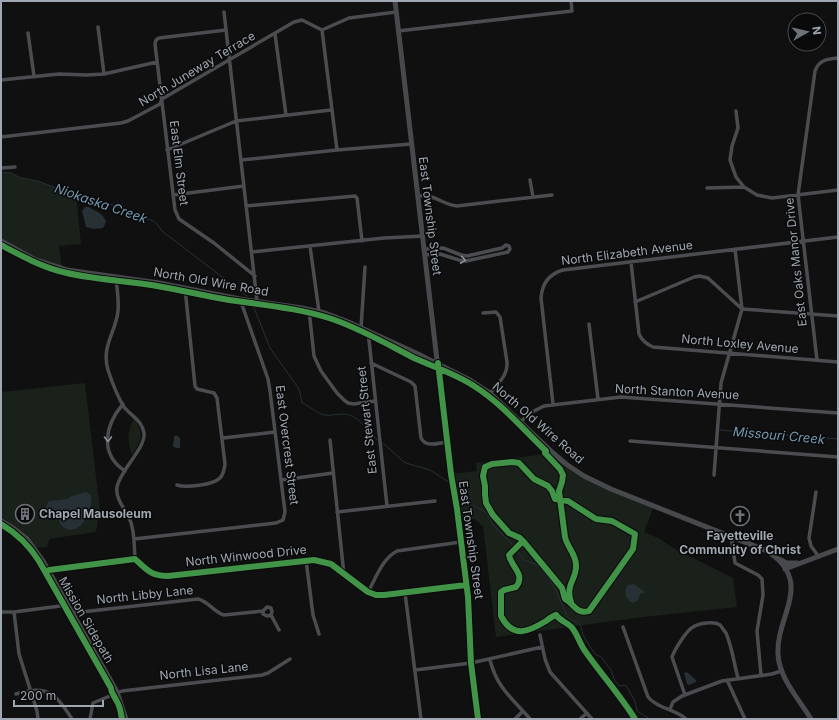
<svg xmlns="http://www.w3.org/2000/svg" width="839" height="720" viewBox="0 0 839 720" font-family="Inter,sans-serif">
<style>
.green{fill:#1a201a}
.water{fill:#263035}
.lines{fill:none;stroke-linecap:round;stroke-linejoin:round}
.stream{stroke:#263035;stroke-width:1}
.street{stroke:#4a4c50;stroke-width:3.5}
.secondary{stroke:#48494d;stroke-width:5}
.cycleway-casing{stroke:#0a0a0b;stroke-width:8}
.cycleway{stroke:#419447;stroke-width:6}
.oneway{stroke:#8a909a}
.labels{text-anchor:middle;stroke-width:3;stroke-linejoin:round;paint-order:stroke}
.street-label{font-size:12px;fill:#9fa7b2;stroke:#0a0a0b}
.poi-label{font-size:12px;font-weight:bold;fill:#9fa7b2;stroke:#0a0a0b;text-anchor:start}
.water-label{font-size:13px;font-style:italic;fill:#7399b0;stroke:#0a0a0b}
</style>
<rect width="100%" height="100%" fill="#101010"/>
<path class="green" d="M1 173H11L21 178 38 181 76 195 81 244 59 246 62 269 1 241Z
M85 383 100 510 96 532 49 539 47 547 34 548 1 521V392Z
M134 419C145 435 141 440 132 455 127 441 127 432 134 419Z
M553 453 584 476 654 506 644 532 660 539 673 548 733 578 737 607 643 617 496 637 483 526 474 519 458 520 451 474 477 471 476 463Z"/>
<path class="water" d="M85 207H89C96 212 103 212 106 222L103 228 93 229 86 227 82 211Z
M176 435 180 438V448H176L173 446 174 437Z
M86 492 91 495C94 511 77 543 60 524L58 515 54 514 48 518 45 515V509L49 501 67 499 72 496Z
M634 584 646 593H641L637 601 633 603C625 600 623 591 628 585Z
M687 672 696 680V682L689 685 687 684 684 673Z"/>
<g class="lines">
<path class="stream" d="M1 172 11 173 21 178 38 181 61 190 84 197 91 202 100 205 110 204 153 221 156 223 162 231 247 296
M253 305 270 348 299 389 302 403C310 406 316 413 324 415 330 416 337 414 343 414 358 414 367 430 377 440
M720 430 838 439
M383 443 404 462 409 464 430 470 450 483
M457 489 475 506 487 513 493 525 512 544 524 560 537 565 547 576 555 588 567 616 570 620 578 622 581 626 583 635 587 642 595 654 601 657 611 670 615 681 619 686 625 685 627 687 635 701 637 711 650 719"/>
<path class="street" d="M224 12 257 301
M98 27 104 74
M226 30 159 38 156 40 155 44 175 210 179 219 214 243 255 276
M322 30 337 150
M398 31 572 11 571 1
M28 33 34 76
M275 34 286 115
M1 80 59 74 87 75 104 74 157 62
M736 111 738 128 732 146 730 160 736 177 744 187 757 195 772 198 838 190
M1 137 121 123 128 121 160 104 162 99 294 22 302 20 322 30 349 18 396 12
M167 150 236 121 331 110
M241 160 337 150 411 144
M1 168 15 167
M530 180 533 197
M707 188 744 187
M173 195 244 186
M418 196C436 194 441 204 457 206L552 195
M246 206 355 196 357 198 362 241
M310 246 319 312
M425 249 443 248 461 255 467 256 502 248 506 245 509 246 510 249 508 252 466 261 459 260 440 254 425 255
M252 252 384 238 423 236
M631 262 639 334C642 341 646 344 653 347L838 362
M116 278C117 289 119 300 118 311 116 332 101 346 108 370 112 382 117 396 124 407 131 416 142 420 144 433 146 448 120 470 117 487 115 499 126 510 130 520 135 531 134 547 135 559
M635 302 694 277 700 276 708 278 742 309 838 316
M309 310 314 356 321 371 337 393 344 400 348 403 354 404 375 401
M483 313 496 312 500 317 507 362C508 375 498 384 490 393
M589 324 598 399
M361 328 365 267
M368 331 387 506
M817 360 798 195 815 71C819 60 827 59 838 58
M371 363 411 382 415 386 421 438C426 448 438 443 447 442
M123 404C105 425 99 454 125 471
M553 404 541 298C542 284 549 274 563 270L838 237
M520 422 532 412 544 406 621 397 838 413
M223 438 275 432
M330 440 344 575
M630 441 838 457
M714 475 721 383 742 309 735 249
M282 480 333 473
M177 485C186 488 213 485 220 478 224 474 224 469 225 464L217 398 214 393 197 389 195 386 185 288
M816 492 809 538 811 546 819 557
M337 512 435 501
M731 536 735 563 758 575 762 579 763 595 757 631 761 675
M134 539 276 523 283 520 285 512 270 391 268 379 240 299
M306 560 313 615 319 634
M49 570 135 559C147 570 151 576 168 576L314 560 331 564 368 592 376 595H384L466 585
M368 592C376 578 382 559 397 551L461 542
M405 593 421 719
M1 612H14L68 605
M14 612 19 654 37 711 38 719
M72 613 198 599C208 601 214 612 224 615L263 611 267 607 271 608 272 612 271 615 267 616 263 614V611
M271 615 279 630
M623 627 648 697C658 709 675 709 686 719
M540 635 545 659 550 672 592 719
M490 660C497 688 512 698 530 719
M415 670 471 663 542 647
M727 680 745 719
M16 694C47 684 55 693 72 719
M685 695 672 657C675 649 686 631 693 627 699 623 714 621 720 625 722 627 724 631 726 633 732 647 734 663 738 678
M670 709 673 702 682 696 722 681 772 674 781 671
M90 719 93 703 122 691 262 675 268 673 290 659
M515 719 523 711
M580 719 587 713"/>
<path class="secondary" d="M395 1 442 403 468 597 471 663 478 719
M1 241 36 260 67 270 159 283 240 299 302 308 325 313 346 321 416 353 470 380 490 393 553 453 566 464 584 476 611 489 767 551C815 582 776 615 778 654 779 678 799 699 811 719
M1 521 13 528 27 539 43 561 117 692 126 719
M779 559 787 563H798
M785 569 838 549"/>
<defs>
<path id="cycleway" d="M1 245C20 255 38 265 59 271 91 280 125 280 157 286 181 290 205 296 229 300 263 305 299 308 332 319 361 329 387 344 414 358 434 367 456 374 474 386 501 403 523 429 546 451L545 453 560 469 563 475 562 482 559 491 565 537C567 547 576 554 576 565 577 579 565 584 571 602
M438 363 451 474 457 509 468 597 471 663 478 719
M512 462 519 463 534 479 548 486 552 491 555 499 568 501 596 519 612 521 635 534 633 549 589 611C577 615 574 604 565 599L562 588 523 541 520 538 509 533 493 515 486 503 485 494V486L483 476 485 467 492 464Z
M1 524C18 534 29 545 39 561L111 688C111 693 114 695 116 700 120 705 121 713 122 719
M523 541 509 555C511 567 526 574 516 587L504 590 501 592V616C513 639 528 632 546 621 549 619 552 616 556 615
M49 570 135 559C147 570 151 576 168 576L314 560 331 564 368 592 376 595H384L466 585
M556 615C560 621 569 623 573 629 578 636 580 644 585 651 601 674 620 695 635 719"/>
</defs>
<use href="#cycleway" class="cycleway-casing"/>
<use href="#cycleway" class="cycleway"/>
</g>
<defs><path id="oneway-chevron" d="M-2-3.5L2.5 0L-2 3.5" fill="none" stroke-width="1.6" stroke-linecap="round" stroke-linejoin="round"/></defs>
<g class="oneway">
<use href="#oneway-chevron" transform="translate(463 260) rotate(8)"/>
<use href="#oneway-chevron" transform="translate(108 439) rotate(89)"/>
</g>
<defs>
<symbol id="building-ring" viewBox="-11 -11 22 22"><circle r="9.5" fill="#0a0a0b" stroke="#6d7279" stroke-width="1.5"/><path d="M-4-6H4V6H1V3H-1V6H-4ZM-2.5-4.3h1.7v1.8h-1.7ZM.8-4.3h1.7v1.8H.8ZM-2.5-1h1.7V.8h-1.7ZM.8-1h1.7V.8H.8Z" fill="#6d7279"/></symbol>
<symbol id="church-ring" viewBox="-11 -11 22 22"><circle r="9.5" fill="#0a0a0b" stroke="#6d7279" stroke-width="1.5"/><path d="M-1.2-6h2.4v3.5h3.3v2.4h-3.3V6h-2.4V-.1h-3.3v-2.4h3.3Z" fill="#6d7279"/></symbol>
</defs>
<g fill-rule="evenodd">
<use href="#building-ring" x="14" y="503" width="22" height="22"/>
<use href="#church-ring" x="729" y="505" width="22" height="22"/>
</g>
<g class="labels">
<g class="street-label">
<text transform="translate(197 69) rotate(-31)" y="4">North Juneway Terrace</text>
<text transform="translate(179 163) rotate(83)" y="4">East Elm Street</text>
<text transform="translate(430 216) rotate(83)" y="4">East Township Street</text>
<text transform="translate(627 253) rotate(-7)" y="4">North Elizabeth Avenue</text>
<text transform="translate(796 262) rotate(-96)" y="4">East Oaks Manor Drive</text>
<text transform="translate(211 282) rotate(10)" y="4">North Old Wire Road</text>
<text transform="translate(740 344) rotate(5)" y="4">North Loxley Avenue</text>
<text transform="translate(677 392) rotate(3)" y="4">North Stanton Avenue</text>
<text transform="translate(367 420) rotate(-96)" y="4">East Stewart Street</text>
<text transform="translate(538 423) rotate(41)" y="4">North Old Wire Road</text>
<text transform="translate(287 445) rotate(83)" y="4">East Overcrest Street</text>
<text transform="translate(471 540) rotate(82)" y="4">East Township Street</text>
<text transform="translate(246 556) rotate(-6)" y="4">North Winwood Drive</text>
<text transform="translate(145 595) rotate(-6)" y="4">North Libby Lane</text>
<text transform="translate(86 620) rotate(60)" y="4">Mission Sidepath</text>
<text transform="translate(204 671) rotate(-6)" y="4">North Lisa Lane</text>
</g>
<g class="poi-label">
<text x="39" y="518">Chapel Mausoleum</text>
<text x="740" y="540" text-anchor="middle">Fayetteville<tspan x="740" dy="14">Community of Christ</tspan></text>
</g>
<g class="water-label">
<text transform="translate(101 203) rotate(19)" y="5">Niokaska Creek</text>
<text transform="translate(779 435) rotate(5)" y="5">Missouri Creek</text>
</g>
</g>
<rect width="839" height="720" fill="none" stroke="#9fa7b2" stroke-width="4"/>
<g transform="translate(807 32) rotate(82)"><circle r="19" fill="#0a0a0b" stroke="#46494e"/>
<path d="M0-3L7 15L0 10L-7 15Z" fill="#6d7279"/>
<text y="-6" font-size="11" font-weight="bold" text-anchor="middle" fill="#9fa7b2">N</text>
</g>
<path d="M14 700v6h89v-6" fill="none" stroke="#9fa7b2" stroke-width="2"/>
<text x="20" y="700" font-size="12" fill="#9fa7b2" stroke="#0a0a0b" stroke-width="3" paint-order="stroke">200 m</text>
</svg>
